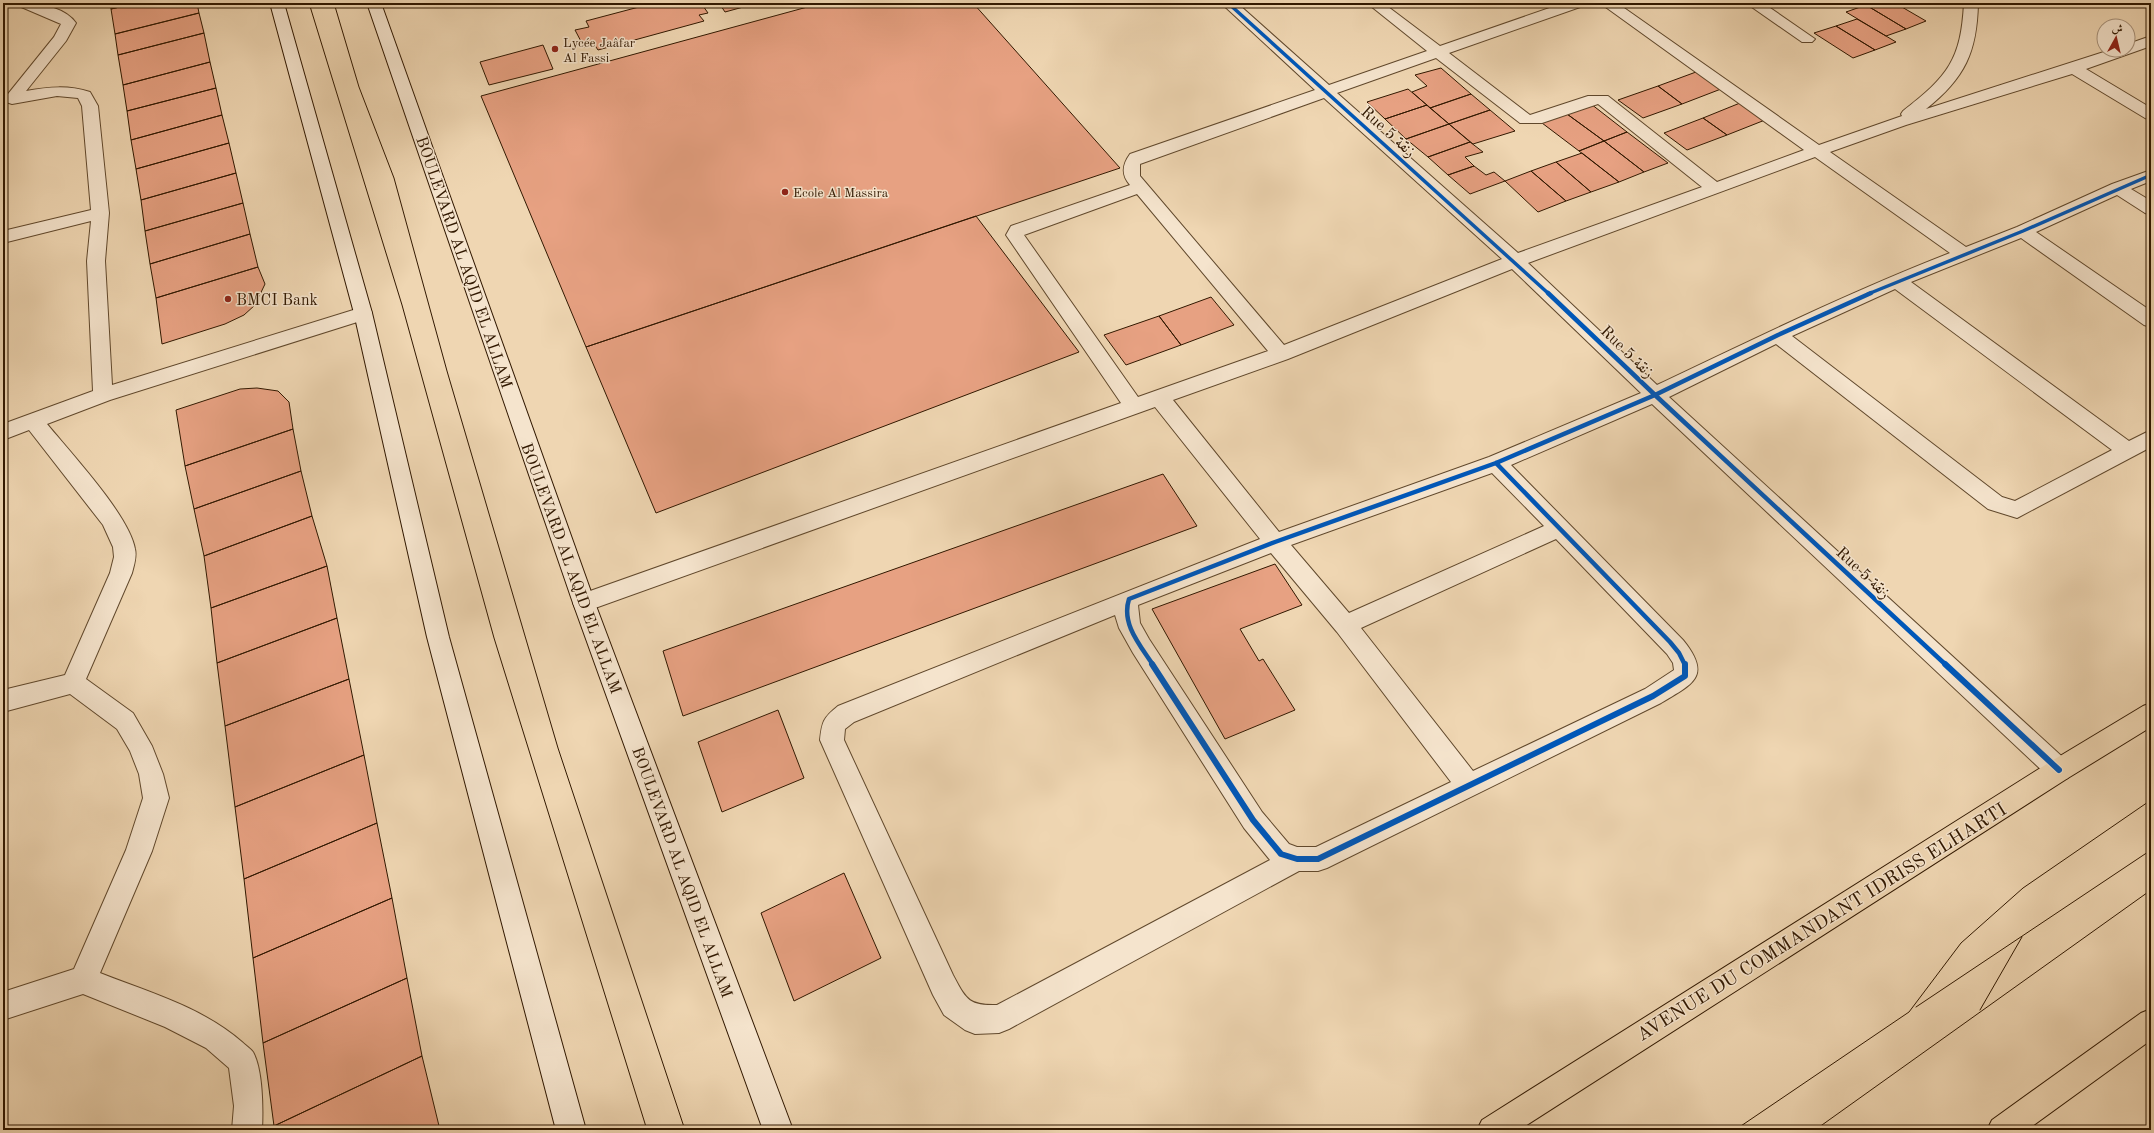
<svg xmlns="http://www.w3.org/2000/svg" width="2154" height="1133" viewBox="0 0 2154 1133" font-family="'Old Standard TT',Amiri,serif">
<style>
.building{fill:#e7a182;stroke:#311800}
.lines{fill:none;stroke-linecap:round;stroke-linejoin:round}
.street-casing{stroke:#60482c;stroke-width:2}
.secondary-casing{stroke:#311800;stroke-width:2}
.primary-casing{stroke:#311800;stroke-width:2}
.street{fill:#f5e4cd;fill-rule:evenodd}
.secondary{fill:#f5e4cd;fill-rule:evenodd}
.primary{fill:#efd6b2;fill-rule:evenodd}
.tram{stroke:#311800;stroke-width:1}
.cycleway-far2-casing{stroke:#f5e4cd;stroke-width:5.5}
.cycleway-far1-casing{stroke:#f5e4cd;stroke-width:7}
.cycleway-casing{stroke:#f5e4cd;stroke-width:8}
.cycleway-far2{stroke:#0057b8;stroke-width:3.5}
.cycleway-far1{stroke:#0057b8;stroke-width:4.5}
.cycleway{stroke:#0057b8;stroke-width:6}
.poi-dot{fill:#8f2418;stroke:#f5e4cd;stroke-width:1.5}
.labels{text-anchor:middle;stroke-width:3;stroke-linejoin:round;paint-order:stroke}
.far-poi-label{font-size:13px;fill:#311800;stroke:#f5e4cd;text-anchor:start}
.street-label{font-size:16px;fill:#311800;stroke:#f5e4cd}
.poi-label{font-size:16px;fill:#311800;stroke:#f5e4cd;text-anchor:start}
.near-street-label{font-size:19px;fill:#311800;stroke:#f5e4cd}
</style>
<rect width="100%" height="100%" fill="#efd6b2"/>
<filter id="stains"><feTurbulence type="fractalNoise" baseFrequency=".005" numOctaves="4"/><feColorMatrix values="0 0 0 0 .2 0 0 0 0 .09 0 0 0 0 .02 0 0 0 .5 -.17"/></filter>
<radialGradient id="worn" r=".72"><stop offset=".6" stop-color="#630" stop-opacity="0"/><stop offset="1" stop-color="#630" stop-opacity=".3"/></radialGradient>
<path class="building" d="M110 3H137L111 9Z
M137 3H197L199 13 115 34 111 9Z
M654 3H701L708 13 699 15 704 21 598 50 594 44 584 47 575 30 589 27 586 21Z
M719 3H758L725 12Z
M822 3H973L1120 168 586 347 481 96Z
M1870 3H1895L1926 21 1906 29 1866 5Z
M1866 5 1906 29 1886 36 1846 12Z
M199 13 204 33 118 55 115 34Z
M1857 19 1886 36 1896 42 1875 50 1836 26Z
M1836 26 1875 50 1853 58 1814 33Z
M204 33 210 62 123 85 118 55Z
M543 45 553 69 489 85 480 62Z
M210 62 216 88 127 111 123 85Z
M1441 68 1471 94 1430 108 1412 92 1427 86 1415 75Z
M1696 72 1721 89 1682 104 1658 86Z
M1658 86 1682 104 1643 118 1618 100Z
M216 88 222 115 131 140 127 111Z
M1408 89 1427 105 1385 119 1367 102Z
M1471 94 1490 110 1449 124 1430 108Z
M1740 103 1765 120 1727 135 1703 118Z
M1591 104 1627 132 1604 141 1567 114Z
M1427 105 1449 124 1406 139 1385 119Z
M1490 110 1515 131 1473 144 1449 124Z
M1567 114 1604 141 1579 151 1542 123Z
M222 115 229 143 136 169 131 140Z
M1703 118 1727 135 1687 150 1664 133Z
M1449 124 1470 142 1428 157 1406 139Z
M1627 132 1668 163 1644 172 1604 141Z
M1604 141 1644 172 1619 182 1579 151Z
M1470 142 1483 152 1465 157 1474 166 1448 175 1428 157Z
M229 143 236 173 141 200 136 169Z
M1582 153 1619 182 1591 192 1556 162Z
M1556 162 1591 192 1566 201 1531 171Z
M1474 166 1486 175 1494 172 1505 181 1470 194 1448 175Z
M1531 171 1566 201 1538 212 1505 181Z
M236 173 243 203 145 231 141 200Z
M243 203 250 234 150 264 145 231Z
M976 216 1079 352 656 513 586 347Z
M250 234 258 267 156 298 150 264Z
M258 267 265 284 255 305 244 315 225 324 162 344 156 298Z
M1211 297 1234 325 1181 345 1159 316Z
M1159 316 1181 345 1126 365 1104 335Z
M257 388 278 391 289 402 293 429 185 466 176 410 240 389Z
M293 429 301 471 194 509 185 466Z
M301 471 312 516 204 556 194 509Z
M1163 474 1197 526 683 716 663 651Z
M312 516 327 566 211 608 204 556Z
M1275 564 1302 605 1240 629 1259 661 1263 659 1295 710 1225 739 1152 609Z
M327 566 337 618 217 663 211 608Z
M337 618 349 679 225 726 217 663Z
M349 679 364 755 235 807 225 726Z
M778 710 804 778 722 812 698 742Z
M364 755 377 823 244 879 235 807Z
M377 823 392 898 253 958 244 879Z
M844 873 881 958 794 1001 761 913Z
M392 898 407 978 263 1043 253 958Z
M407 978 422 1056 274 1126 263 1043Z
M422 1056 440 1130H274V1126Z"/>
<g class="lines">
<defs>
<path id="street" d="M17 3C36 3 64 6 76 23L66 41 26 91C49 87 68 85 90 92L98 106 109 213 105 261 112 385 363 307 370 308 372 313 370 318 110 400 47 424C70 452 129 515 135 549 137 557 134 565 132 573L86 679 133 713 152 746 163 774 169 798 152 851 100 973C148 992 202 1007 242 1042 245 1045 250 1048 253 1052 263 1070 263 1110 262 1130H232L234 1106 229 1068 206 1048 165 1027 83 994 3 1020V992L74 969 126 850 143 798 139 774 130 751 117 729 70 694 3 712V690L65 675 110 573 114 557 113 547 103 525 29 430 3 440V424L93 391 87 261 91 221 3 243V231L91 210 82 106 78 98 57 96 12 104 6 102 4 99 54 37 61 24 19 6Z
M1221 3H1237L1329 85 1427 51 1367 3H1383L1440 46 1564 3H1585L1583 6 1449 53 1530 115 1588 96H1608L1717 182 1804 150 1600 3H1617L1819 145 1902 116 1901 114 1903 111C1948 76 1961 60 1964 3H1978C1977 52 1965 78 1926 109L2110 50H2128V44L2151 36V46L2086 69 2151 108V120L2145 118 2072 74 1906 125 1830 152 1966 247 2017 227 2112 184 2151 170V181L2131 189 2151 201V215L2145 213 2117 195 2036 232 2151 311V327L2144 325 2021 238 1911 282 2129 441 2151 430V447L2017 518 1988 509 1776 344 1669 397 2068 762 2071 770 2068 778 2059 781 2050 778 1652 404 1511 465 1683 640C1713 677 1692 684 1661 703L1327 868 1318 871H1299L1009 1029 999 1033 975 1034 965 1030 944 1015 933 995 820 740C822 722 823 718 838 706L1260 539 1155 407 584 612 576 610 573 603 576 596 1121 403 1006 235 1011 226 1130 185C1121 175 1122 165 1130 154L1315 90ZM1436 58 1520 123H1542L1598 104 1702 187 1518 253 1337 93ZM1324 98 1502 259 1284 345 1140 176V164ZM1815 157 1950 253C1850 292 1754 339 1657 385L1528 263ZM1137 194 1268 351 1138 397 1024 235ZM1512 269 1641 393 1489 457 1279 532 1173 400 1288 359ZM1895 289 2112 450 2015 501 2002 497 1792 336ZM1492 473 1544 526 1349 613 1291 545ZM1556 539 1667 654 1673 663 1674 670 1645 689 1473 771 1361 628ZM1271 553 1337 632 1451 782 1316 847H1297L1289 844 1262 812 1149 639 1140 623 1138 605ZM1115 615 1119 628 1133 653 1244 828 1270 860 997 1005C968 1006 966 999 953 975L844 740 845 729 854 722Z
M1746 3H1763L1815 39 1812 42H1802Z"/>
<path id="secondary" d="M270 3H284L372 313 449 637 586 1130H556L427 637 354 313Z
M367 3H381L595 603 793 1130H763L573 603Z"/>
<path id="primary" d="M2151 703V727L2068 778 1519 1130H1477L1482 1120 2050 762 2143 706Z
M2151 1009V1040L2027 1130H1987L1992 1120 2141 1013Z"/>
</defs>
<use href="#street" class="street-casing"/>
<use href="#secondary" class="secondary-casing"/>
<use href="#primary" class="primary-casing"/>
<use href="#street" class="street"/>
<use href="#secondary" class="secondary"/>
<use href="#primary" class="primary"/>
<path class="tram" d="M309 3 402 305 494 638 647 1130
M334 3 359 87 394 178 447 371 558 748 685 1130
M1916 1007 2151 850
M1980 1010 2022 937
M1735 1130 1909 1012 1961 943 2023 888 2151 800
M1815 1130 2151 890"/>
<defs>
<path id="cycleway-far2" d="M1228 3 1549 294
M1868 294 2023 231 2151 175"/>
<path id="cycleway-far1" d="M1548 293 1655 395 1946 665
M1496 463 1670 642 1679 653 1685 665
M1496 463 1655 395 1778 335 1871 293
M1153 665C1140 645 1121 624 1129 599L1275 542 1496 463"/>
<path id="cycleway" d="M1152 664 1253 820 1281 854 1297 859H1318L1653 696 1685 676V664
M1945 664 2059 770"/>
</defs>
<use href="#cycleway-far2" class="cycleway-far2-casing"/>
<use href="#cycleway-far1" class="cycleway-far1-casing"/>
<use href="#cycleway" class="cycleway-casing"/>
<use href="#cycleway-far2" class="cycleway-far2"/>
<use href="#cycleway-far1" class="cycleway-far1"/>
<use href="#cycleway" class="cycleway"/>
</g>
<g class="poi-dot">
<circle cx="555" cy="49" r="4"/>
<circle cx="785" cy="192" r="4"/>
<circle cx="228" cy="299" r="4"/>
</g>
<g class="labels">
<g class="far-poi-label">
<text x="563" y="47">Lycée Jaâfar<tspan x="563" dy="15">Al Fassi</tspan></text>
<text x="793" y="197">Ecole Al Massira</text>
</g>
<g class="street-label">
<text transform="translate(1389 131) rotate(42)" y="6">Rue 5 زنقة</text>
<text transform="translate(465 262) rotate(71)" y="6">BOULEVARD AL AQID EL ALLAM</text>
<text transform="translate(1628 351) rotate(44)" y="6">Rue 5 زنقة</text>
<text transform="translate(572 568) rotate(70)" y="6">BOULEVARD AL AQID EL ALLAM</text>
<text transform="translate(1864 572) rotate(43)" y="6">Rue 5 زنقة</text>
<text transform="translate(683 872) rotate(70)" y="6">BOULEVARD AL AQID EL ALLAM</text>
</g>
<g class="poi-label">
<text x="236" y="305">BMCI Bank</text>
</g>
<g class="near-street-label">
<text transform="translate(1821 921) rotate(-32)" y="7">AVENUE DU COMMANDANT IDRISS ELHARTI</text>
</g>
</g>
<rect width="2154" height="1133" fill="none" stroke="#efd6b2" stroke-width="16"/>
<rect x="4" y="4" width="2146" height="1125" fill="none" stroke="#311800" stroke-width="2"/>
<rect x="8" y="8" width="2138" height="1117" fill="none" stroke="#311800"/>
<g transform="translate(2116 38) rotate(8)"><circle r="19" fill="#f5e4cd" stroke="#a7927b"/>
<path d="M0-3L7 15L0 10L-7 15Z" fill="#8f2418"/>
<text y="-6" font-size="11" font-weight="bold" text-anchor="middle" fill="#311800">ش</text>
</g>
<rect width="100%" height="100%" filter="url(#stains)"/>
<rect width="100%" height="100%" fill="url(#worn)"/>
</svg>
